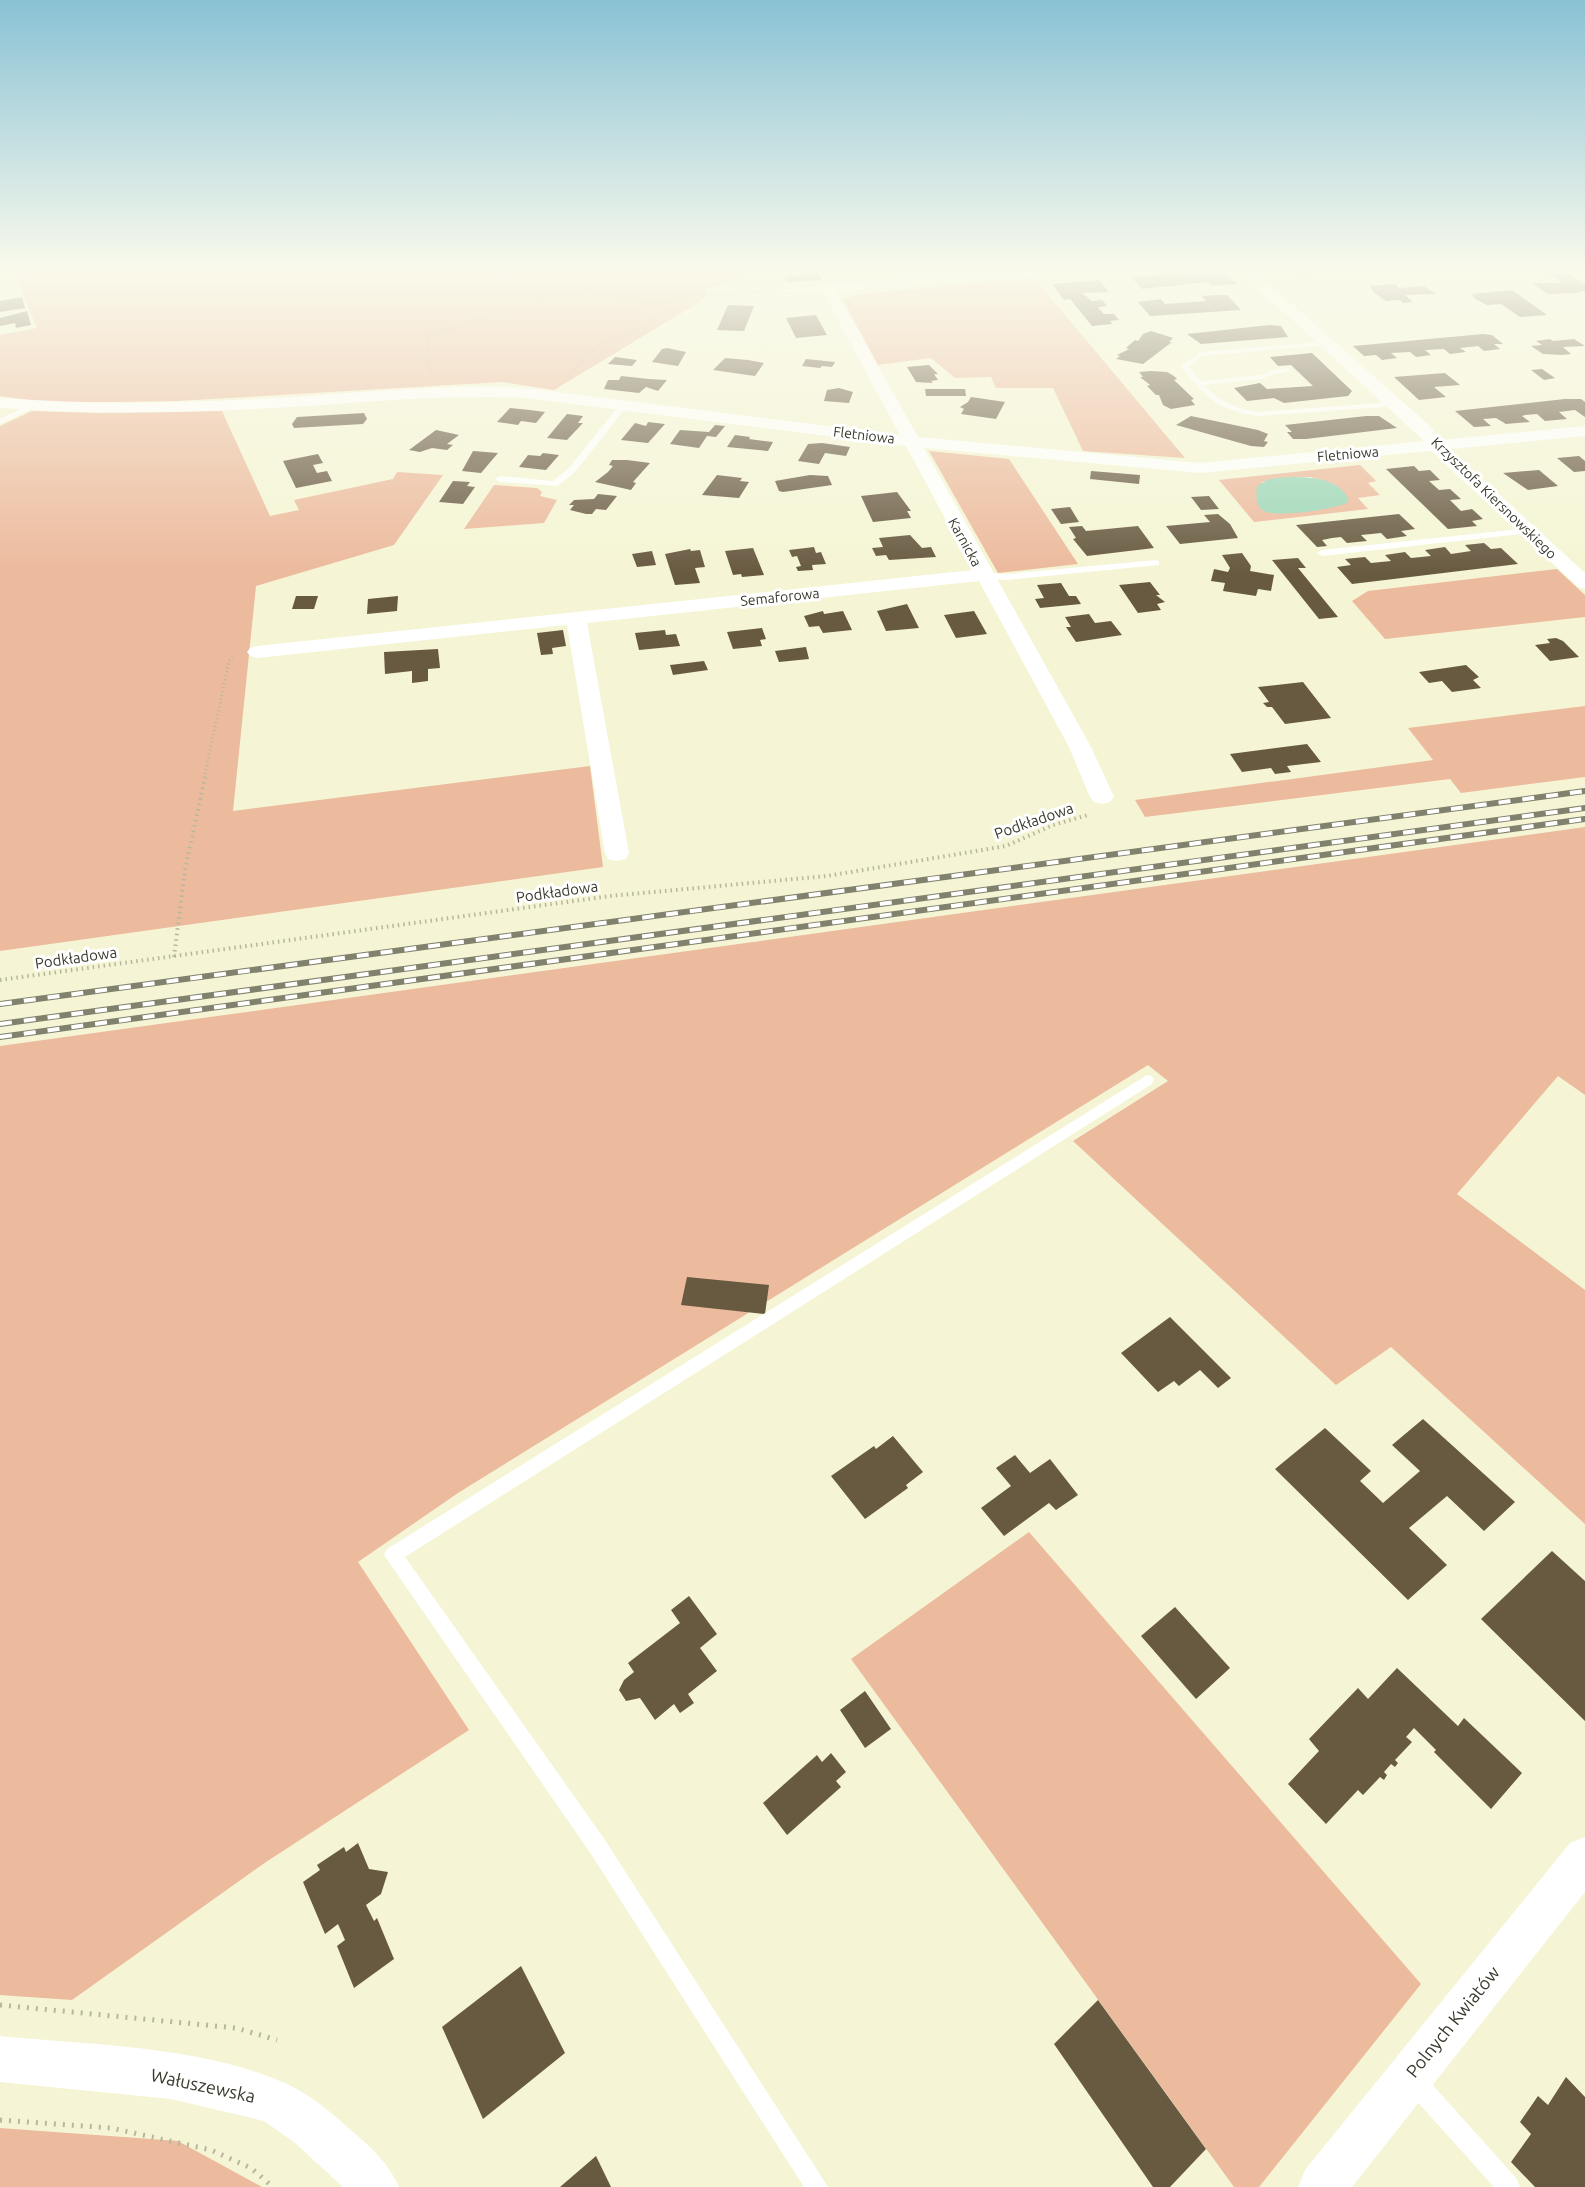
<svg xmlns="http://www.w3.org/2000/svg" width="1585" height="2187" viewBox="0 0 1585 2187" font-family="Ubuntu,sans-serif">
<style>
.green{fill:#ecba9d;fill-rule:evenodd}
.water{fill:#9ad6b8}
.building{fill:#685941}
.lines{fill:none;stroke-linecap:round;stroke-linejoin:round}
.path-far3{stroke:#b7b79d;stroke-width:2;stroke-dasharray:1 2;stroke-linecap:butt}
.path-far2{stroke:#b7b79d;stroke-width:3;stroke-dasharray:1 3;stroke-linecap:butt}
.path-far1{stroke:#b7b79d;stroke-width:4;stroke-dasharray:1.5 4;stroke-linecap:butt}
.path{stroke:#b7b79d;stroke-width:5;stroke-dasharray:2 7;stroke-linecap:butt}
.lane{fill:#fff;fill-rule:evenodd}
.street{fill:#fff;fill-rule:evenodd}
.rail-casing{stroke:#81816d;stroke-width:6}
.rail{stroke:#fff;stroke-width:4;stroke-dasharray:12;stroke-linecap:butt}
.labels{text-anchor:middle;stroke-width:6;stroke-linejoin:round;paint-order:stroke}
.far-street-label{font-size:14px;fill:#39392d;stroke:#fff}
.street-label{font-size:15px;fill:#39392d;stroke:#fff}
.near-street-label{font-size:18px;fill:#39392d;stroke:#fff}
</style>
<rect width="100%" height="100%" fill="#f5f5d5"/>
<path class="green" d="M11 267H759L739 279 706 289 707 294 698 303 554 390 502 382 177 401 52 403 0 396V335L37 328Z
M1034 278 1185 458 1083 451 1053 388H996L991 377 955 378 931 358 878 365 843 300 860 294Z
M32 411 96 413 222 411 270 516 299 510 294 500 393 479 397 472 443 475 394 545 256 586 233 811 590 766 603 867 0 951V426Z
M929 451 1009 459 1078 564 998 573Z
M1360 465 1376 481 1368 483 1380 495 1358 498 1368 509 1254 522 1219 480ZM1289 477H1311L1336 485 1275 513 1264 511 1259 506 1262 482Z
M494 485 537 488 542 492 540 496 557 500 544 523 464 529Z
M1557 569 1585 595V617L1385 639 1352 601 1368 591Z
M1585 706V777L1461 793 1450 779 1145 817 1135 800 1433 760 1408 728Z
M1585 827V1095L1558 1076 1457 1194 1585 1290V1524L1391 1347 1336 1385 1073 1141 1168 1081 1148 1065 458 1493 358 1562 469 1730 266 1862 72 2000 0 1995V1046Z
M1029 1532 1421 1984 1259 2187H1234L851 1659Z
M0 2128 178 2141 262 2187H0Z"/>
<path class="water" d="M1287 477C1309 477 1336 477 1348 498L1347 503C1333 509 1278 518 1264 511 1255 506 1256 494 1257 486L1269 479Z"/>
<path class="building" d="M1291 267H1330L1335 271 1299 273Z
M1223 270 1237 284 1211 286 1207 282 1142 289 1131 277Z
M818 272 822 280 787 282 784 277Z
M1565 272 1585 285V291L1577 292 1579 293 1547 294 1532 283H1562L1549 273Z
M1099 280 1109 292 1082 293 1092 301 1102 300 1107 306 1098 307 1100 310 1104 314H1114L1119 320 1110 321 1112 324 1092 326 1070 299 1064 300 1052 284Z
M1395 284 1399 288 1424 286 1436 294 1405 295 1413 302 1403 303 1400 300 1386 301 1373 292 1370 286Z
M1512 290 1547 315 1520 317 1501 304 1487 305 1475 299 1472 294Z
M1216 295H1227L1241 310 1150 316 1138 302 1161 299 1165 304 1206 301 1202 296Z
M22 297 25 308 0 312V301Z
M728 305 754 306 744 331 717 330Z
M27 311 31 325 16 328 15 323 0 326V318Z
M816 315 827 335 796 338 786 318Z
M1270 325 1281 326 1288 337 1201 344 1187 334Z
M1151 331 1173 338 1169 342H1172L1143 364 1116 359 1120 356 1117 355 1129 349 1126 348 1135 340 1138 341 1143 334Z
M1483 334 1492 335 1503 344H1494L1500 349 1484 351 1478 346 1460 348 1466 352 1450 354 1444 349 1425 350 1431 355 1416 357 1410 352 1391 353 1397 358 1382 360 1376 355 1364 356 1353 346Z
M1550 339 1553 341 1574 339 1585 346 1563 347 1571 354 1562 355 1543 354 1531 346 1542 345 1536 341Z
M667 348 686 352 678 366 652 362 662 349Z
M1312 353 1352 391 1348 396 1284 403 1274 398 1247 401 1234 388 1260 383 1267 389 1313 386 1291 365 1278 366 1270 357Z
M615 357 637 360 632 366 608 364Z
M725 358 748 360 764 363 755 376 713 370Z
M806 359 835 362 832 367 822 366 820 368 802 366Z
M929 365 938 374H934L938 380 931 381 933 383 916 382 907 367Z
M1542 369 1555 378 1544 380 1531 370Z
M1151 371 1167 372 1174 376 1177 379 1174 380 1194 399 1191 400 1195 405 1171 409 1163 405 1159 395H1156L1147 386 1150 385 1140 377H1143L1139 372Z
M1445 373 1460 385 1434 387 1446 397 1419 400 1394 377Z
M621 376 649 379 667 380 658 391 646 387 639 393 604 389 608 380H619Z
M839 388 853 392 849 403 824 401 827 390Z
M925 389H965L966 396H926Z
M971 397 978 398 1005 402 996 419 961 414 964 409 960 407 968 402Z
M1565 399H1581L1585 402V417L1575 410 1559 412 1567 419 1545 421 1537 414 1525 415 1522 416 1530 422 1506 424 1496 418 1483 419 1491 426 1474 427 1455 411Z
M510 408 530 410 545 412 536 423 521 421 518 425 497 422Z
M364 413 367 419 363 424 294 428 292 424 297 417Z
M567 414 583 416 578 423H583L567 440 547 438Z
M1191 416 1258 430 1268 434 1264 441 1268 442 1264 447 1251 446 1176 425Z
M1366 416H1379L1397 428 1306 439H1293L1287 432H1292L1285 425Z
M648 422 665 424 648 443 621 440 635 423 646 426Z
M715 425 725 426 716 437 707 436 699 448 670 444 680 430 709 432Z
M436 430 459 435 447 444 453 445 447 450 432 448 420 452 409 450Z
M735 435 750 437 749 439 773 442 768 451 727 447Z
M822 443 850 447 846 456 825 453 819 464 798 461 808 444Z
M473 451 498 453 481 473 462 471Z
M543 453 559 455 546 470 519 467 528 455 540 456Z
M318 454 323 463 313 465 317 473 327 471 332 481 296 488 283 461Z
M1579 456 1585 461V471L1574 472 1557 458Z
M612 460H627L650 463 633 482 636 483 631 490 595 482 608 472 613 466 609 465Z
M1414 466 1419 471 1430 470 1440 480 1429 481 1439 490 1450 489 1461 499 1450 500 1461 511 1472 509 1483 519 1472 521 1477 526 1448 529 1386 469Z
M1539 470 1558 486 1528 490 1503 473Z
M1091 471 1140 475 1139 484 1090 479Z
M717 475 742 478 740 481 749 482 739 498 702 495Z
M810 475 828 476 832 485 783 492 779 491 775 481Z
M453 481 470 482 467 486 475 487 463 504 439 502Z
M897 492 911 511H907L911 518 873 522 861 496Z
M598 494 617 496 606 510 596 509 592 514H586L570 510 574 505H569L574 500 594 499Z
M1209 496 1219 509 1201 510 1191 497Z
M1070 507 1079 522 1061 524 1051 509Z
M1218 514 1230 524 1238 538 1180 544 1166 526 1210 522 1204 515Z
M1399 514 1415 529 1401 531 1407 536 1387 539 1381 533 1361 535 1367 541 1347 543 1341 537 1332 538 1322 540 1327 546 1317 547 1296 525Z
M1082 526 1086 531 1138 526 1154 548 1087 556 1073 539 1076 538 1069 527Z
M910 535 922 548 931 547 936 557 889 560 886 555 876 556 872 548 883 547 879 538Z
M1484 543 1491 549 1501 548 1518 564 1352 584 1337 567 1351 565 1345 559 1365 557 1371 563 1391 561 1385 555 1405 552 1411 558 1431 556 1425 550 1445 547 1451 554 1471 551 1465 545Z
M814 547 816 553 821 552 826 564 812 565 813 570 798 571 796 567 801 566 797 556 792 557 789 550Z
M753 548 764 575 742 577 741 574 733 575 725 551Z
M690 549 691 551 700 550 705 567 695 568 700 583 675 585 665 554Z
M652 551 656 565 637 567 632 554Z
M1242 553 1251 566 1250 571 1274 575 1271 591 1258 589 1256 596 1223 591 1225 583 1211 581 1214 569 1228 572 1230 568 1222 555Z
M1298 558 1306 568H1298L1338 617 1319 619 1272 560Z
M1150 582 1160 595H1156L1165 602 1157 604 1161 610 1138 613 1119 585Z
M1061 583 1069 596H1076L1081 604 1040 608 1035 599 1044 598 1037 585Z
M296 596H318L314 609H292Z
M398 596 397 611 367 614 368 599Z
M907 604 919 628 886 631 877 611Z
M823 611 824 614 843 611 852 630 823 633 819 626 809 627 804 616Z
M974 611 987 634 956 638 944 615Z
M1089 614 1095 623 1111 621 1122 635 1076 642 1066 627H1071L1065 617Z
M762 628 766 639 760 640 762 646 733 649 727 632Z
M563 630 566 646 552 648 553 654 541 655 537 633Z
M665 630 666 635 676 634 680 646 639 650 635 633Z
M1556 638 1563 641 1579 657 1550 661 1535 645 1550 643 1547 639Z
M806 647 809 659 779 662 775 651Z
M438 649 440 668 428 669V681L412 683V671L385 674 384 652Z
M704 661 708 670 673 675 670 665Z
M1466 665 1479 677 1473 680 1481 688 1452 692 1442 681 1429 683 1419 672Z
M1303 682 1331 718 1285 724 1272 707H1267L1263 703 1269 702 1258 687Z
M1307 744 1321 762 1287 766 1291 772 1275 774 1271 768 1242 772 1230 754Z
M687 1277 769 1285 765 1314 681 1305Z
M1170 1317 1231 1378 1218 1388 1200 1370 1179 1386 1174 1381 1158 1392 1121 1353Z
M1423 1419 1515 1502 1484 1531 1447 1496 1409 1528 1447 1565 1408 1600 1275 1469 1325 1428 1371 1471 1360 1481 1383 1503 1420 1471 1392 1445Z
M893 1436 923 1472 906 1485 908 1488 865 1519 831 1476 874 1446 876 1449Z
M1015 1455 1030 1473 1050 1459 1078 1495 1056 1510 1049 1503 1004 1536 981 1508 1011 1486 996 1468Z
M1552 1551 1585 1581V1721L1481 1619Z
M689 1596 717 1634 700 1648 717 1671 688 1694 694 1703 680 1713 674 1704 655 1720 640 1698 626 1701 619 1690 624 1680 634 1672 628 1663 680 1623 671 1610Z
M1175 1607 1230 1668 1196 1699 1141 1636Z
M1397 1668 1458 1726 1464 1718 1522 1773 1491 1809 1434 1752 1436 1750 1414 1728 1406 1737 1412 1742 1395 1760 1398 1763 1395 1767 1391 1764 1384 1772 1387 1775 1384 1780 1380 1777 1363 1795 1358 1790 1326 1824 1288 1784 1319 1751 1309 1739 1358 1688 1368 1699Z
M865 1691 891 1729 865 1748 840 1710Z
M831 1753 846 1772 836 1781 841 1787 787 1835 763 1803 817 1755 822 1762Z
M358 1843 369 1869 388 1872 381 1894 366 1905 374 1921 377 1918 394 1959 354 1988 337 1946 345 1940 338 1924 325 1934 303 1882 320 1870 317 1865 344 1847 346 1852Z
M521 1966 565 2053 483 2119 442 2027Z
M1098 2000 1206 2149 1170 2187H1153L1054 2044Z
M1566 2077 1585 2097V2187H1535L1511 2162 1531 2134 1520 2122 1538 2096 1548 2105Z
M596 2156 611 2187H560Z"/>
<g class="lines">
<path class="path-far3" d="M516 267 545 308
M526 267 541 277 657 305
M660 267 650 285 661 305
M430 373 427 336 511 309 575 311 661 305 680 297 760 292
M565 378 598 345 649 327 660 306"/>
<path class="path-far2" d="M205 774 229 661 233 658"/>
<path class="path-far1" d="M174 957 185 870 206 773
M0 980 610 896 827 876 1006 846 1053 825 1088 815"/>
<path class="path" d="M0 2005 236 2028 277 2040
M0 2120 111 2128 211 2150 251 2168 273 2187"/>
<path class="lane" d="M827 285 829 288 778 293 775 291Z
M1327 341 1331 343 1330 345 1201 356 1189 367 1201 381 1261 375 1272 370 1289 368V372L1274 374 1263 379 1204 385C1220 402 1234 408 1257 412L1395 402 1399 404 1398 406 1257 416C1218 410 1205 397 1181 367L1199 352Z
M621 403 628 405 575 472 558 486 499 482 495 479 499 476 553 481 569 468Z
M31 404 38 406 0 424V419Z
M1528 528 1532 531 1531 533 1322 556 1317 553 1322 550Z
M1156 560 1159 561V565L1006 580 984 578 979 575 984 572 1006 574Z
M1147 1075 1152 1076 1154 1080 1152 1084 405 1557 605 1840 828 2187H804L591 1854 384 1555 387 1549Z
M1413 2069 1421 2072 1517 2179 1520 2187H1494L1405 2088 1402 2080 1405 2072Z"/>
<path class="street" d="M1057 267H1122L1115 271 836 291 918 437 1200 463 1424 441 1235 267H1250L1429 425 1440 440 1585 426V436L1450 449 1585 573V589L1578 587 1431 451 1200 473 924 448 1091 747 1114 797 1110 802 1102 804 1094 802 1090 797 1069 747 979 581 587 623 629 853 626 859 617 861 608 859 605 853 567 625 257 658 250 656 247 652 250 648 257 646 973 570 906 446 526 398C447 394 369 402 290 407 193 413 97 415 0 408V398C97 405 193 403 290 397 369 392 447 384 526 388L900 435 820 287 822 284Z
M1585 1837V1892L1352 2187H1298L1305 2170 1570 1843Z
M0 2036C91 2045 212 2046 295 2088 316 2099 335 2116 353 2132 372 2148 389 2164 399 2187H343L294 2142 264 2121 171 2099 0 2082Z"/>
<defs>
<path id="rail" d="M0 1004 1585 791
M0 1024 1585 808
M0 1037 1585 819"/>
</defs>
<use href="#rail" class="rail-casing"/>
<use href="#rail" class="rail"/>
</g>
<linearGradient id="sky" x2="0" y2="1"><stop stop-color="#89c2d5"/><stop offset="0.47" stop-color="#fafaec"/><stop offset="1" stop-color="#fafaec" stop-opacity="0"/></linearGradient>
<rect width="1585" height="573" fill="url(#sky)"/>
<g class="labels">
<g class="far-street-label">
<text transform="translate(864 435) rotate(7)" y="5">Fletniowa</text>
<text transform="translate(1348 454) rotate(-5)" y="5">Fletniowa</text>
<text transform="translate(1494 498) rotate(44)" y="5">Krzysztofa Kiersnowskiego</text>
<text transform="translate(965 542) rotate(61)" y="5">Karnicka</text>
<text transform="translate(780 597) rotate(-6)" y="5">Semaforowa</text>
</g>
<g class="street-label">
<text transform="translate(1034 821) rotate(-19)" y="5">Podkładowa</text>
<text transform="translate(557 892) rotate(-8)" y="5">Podkładowa</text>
<text transform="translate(76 958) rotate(-8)" y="5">Podkładowa</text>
</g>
<g class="near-street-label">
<text transform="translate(1453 2022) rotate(-51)" y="6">Polnych Kwiatów</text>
<text transform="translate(203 2086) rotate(12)" y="6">Wałuszewska</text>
</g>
</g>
</svg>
